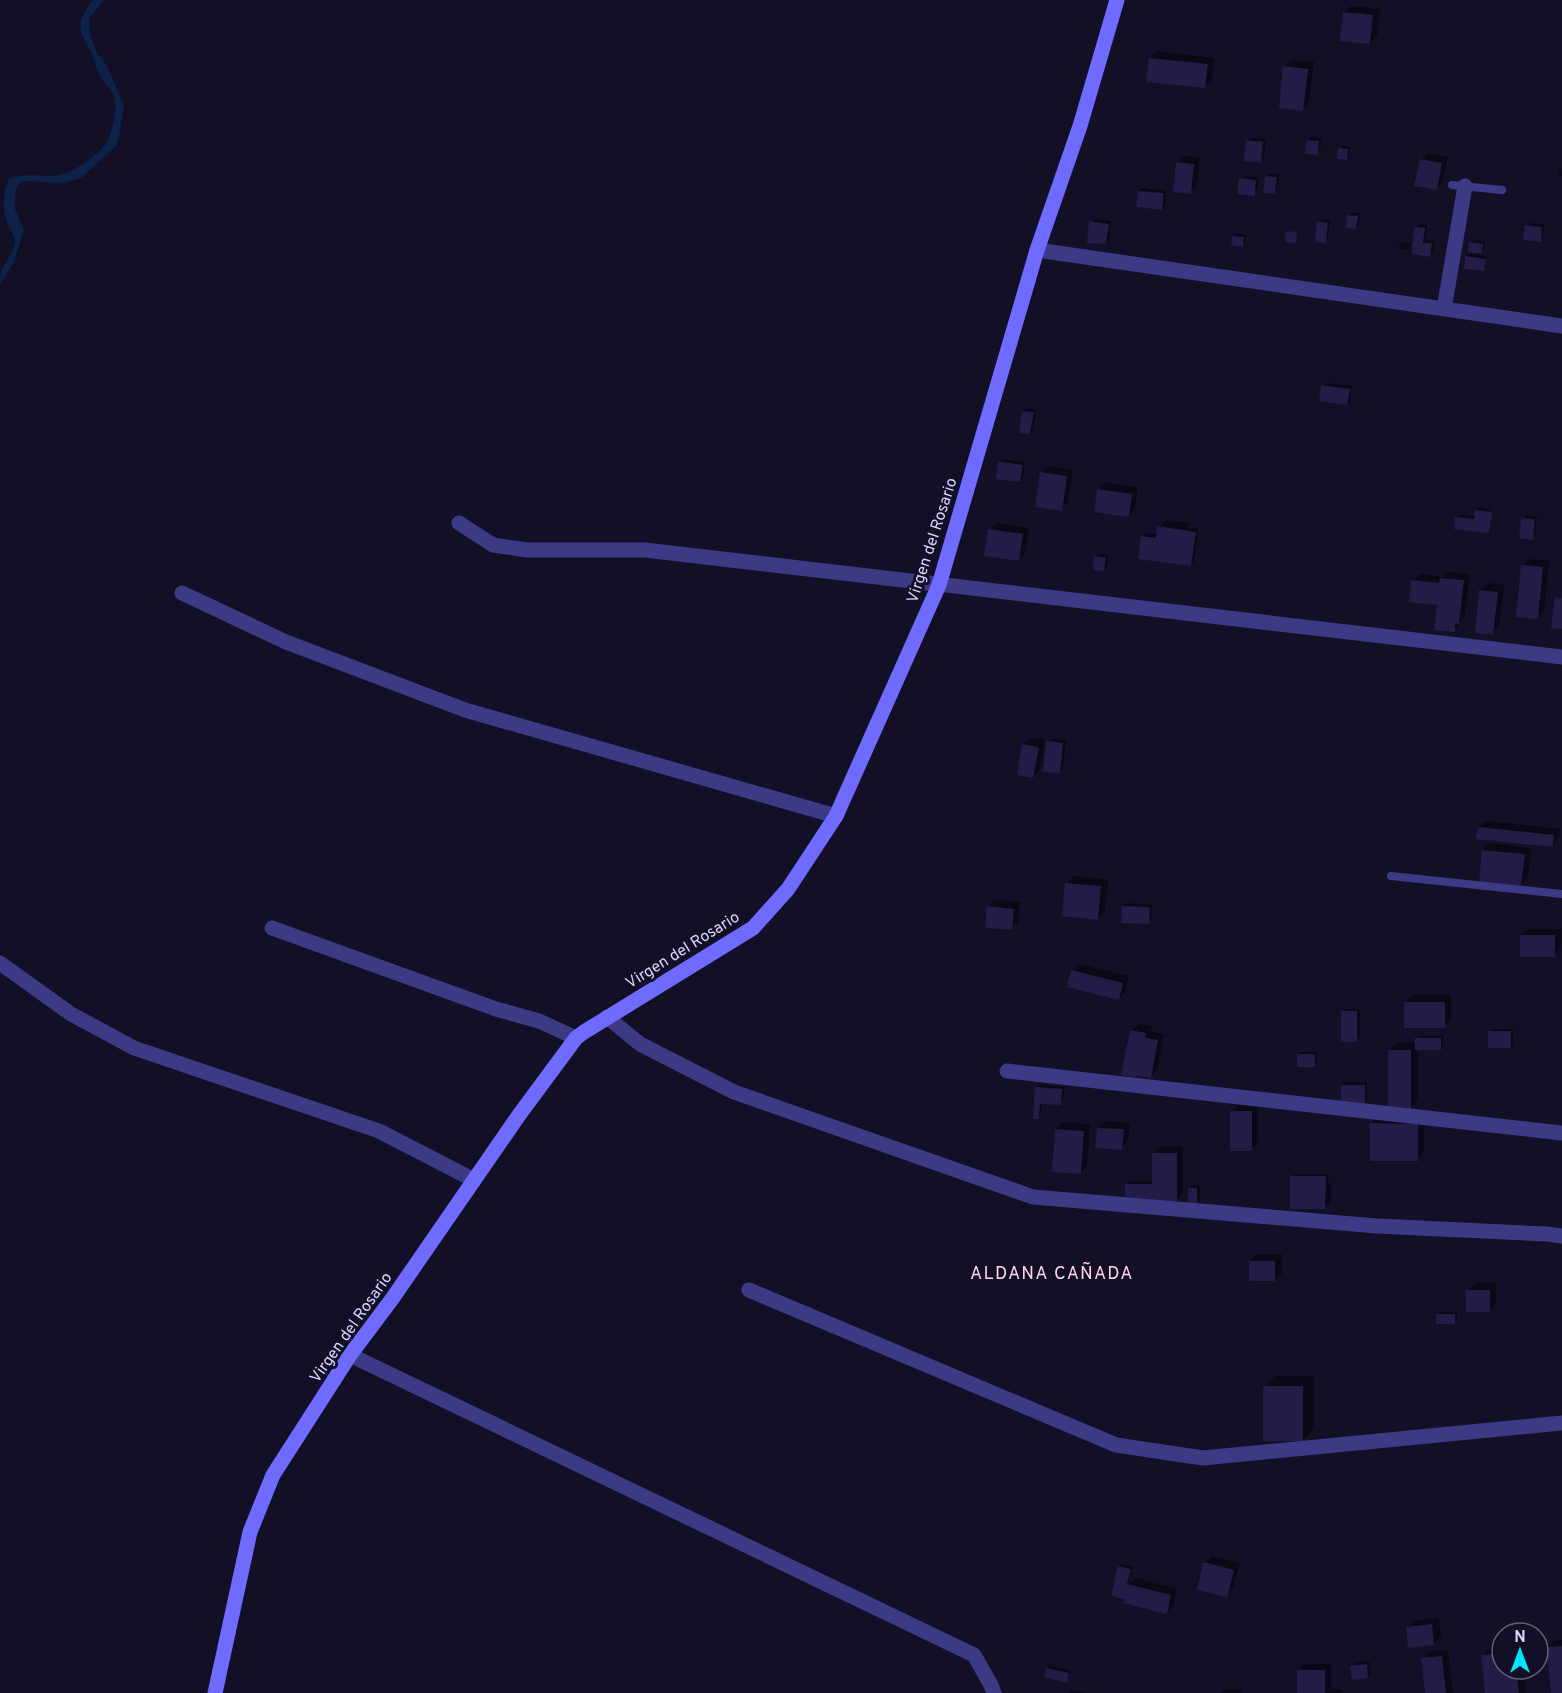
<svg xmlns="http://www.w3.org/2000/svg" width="1562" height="1693" viewBox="0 0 1562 1693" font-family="Overpass,sans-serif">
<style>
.water{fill:#0c2248}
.shadow{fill:#0007}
.building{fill:#241b47}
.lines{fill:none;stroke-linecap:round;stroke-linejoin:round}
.lane{stroke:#3d3a85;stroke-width:8}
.street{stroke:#3d3a85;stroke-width:15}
.secondary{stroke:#6f6bff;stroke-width:15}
.labels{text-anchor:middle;stroke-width:6;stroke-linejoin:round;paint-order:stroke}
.street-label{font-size:16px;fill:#d9d4ff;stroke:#130f26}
.neighbourhood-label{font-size:18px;letter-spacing:1.5px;fill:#ffd6f0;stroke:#130f26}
</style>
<rect width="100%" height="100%" fill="#130f26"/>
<path class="water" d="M93 0H104L89 19 90 35 97 53 106 64 124 106 119 137 116 146 81 178 64 183 26 181 20 182 16 190 14 207 24 230 14 262 0 285C0 280 0 276 1 271 5 262 16 250 15 240 14 234 9 228 7 222 2 208 3 193 9 179 32 170 49 182 71 171 81 166 97 155 104 146 112 137 119 105 113 94 111 88 105 84 102 79 97 71 95 62 92 54 89 48 85 43 83 37 76 23 85 11 93 0Z"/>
<path class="shadow" d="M1351 6 1380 9 1377 36 1370 43 1344 13Z
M1157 51 1214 58 1212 80 1205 86 1150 58Z
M1292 60 1314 62 1309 102 1302 109 1285 66Z
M1311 137 1322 138 1320 150 1317 154 1308 140Z
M1251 138 1266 139 1264 158 1260 161 1247 141Z
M1342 146H1350L1349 156 1346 159 1339 149Z
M1428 153 1448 157 1443 182 1436 189 1421 160Z
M1185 156 1200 158 1197 186 1190 193 1178 163Z
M1562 168V176L1558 175 1559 171Z
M1269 174H1279L1277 190 1274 193 1266 177Z
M1243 176 1259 178 1257 191 1254 194 1240 179Z
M1142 188 1166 191 1165 205 1162 208 1139 191Z
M1352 213H1360L1359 224 1356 227 1348 216Z
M1094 219 1111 221 1109 240 1106 243 1091 222Z
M1321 219 1330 220 1328 238 1325 241 1318 222Z
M1529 223 1544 225 1543 237 1540 240 1526 226Z
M1419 224 1427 225 1426 240 1434 241 1433 252 1430 255 1413 253 1416 228Z
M1237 233 1246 235 1245 242 1242 245 1233 236Z
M1474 240 1485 241 1484 250 1479 255 1485 256 1484 269 1467 257 1472 252 1471 243Z
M1402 242 1411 243 1410 247 1407 250 1399 248V245Z
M1326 383 1352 386 1350 401 1347 404 1323 386Z
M1027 408 1036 410 1033 430 1030 433 1024 411Z
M1002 459 1025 462 1023 478 1020 481 999 462Z
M1048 466 1073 470 1068 502 1061 509 1041 473Z
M1105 483 1138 487 1135 508 1129 515 1098 490Z
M1479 507 1490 509 1489 531 1457 518 1460 515 1476 516V510Z
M1526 515 1537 516 1535 535 1532 538 1523 518Z
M1166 520 1189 523 1188 528 1198 529 1194 561 1191 564 1143 536 1146 533 1158 535 1159 527Z
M997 523 1029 528 1025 553 1018 559 990 530Z
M1099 554 1109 555 1107 567 1104 570 1096 557Z
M1530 559 1549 561 1544 611 1537 618 1523 566Z
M1448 572 1470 574 1465 615 1458 623 1457 627 1454 630 1439 604 1413 581 1420 574 1443 577Z
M1488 583 1504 585 1499 626 1492 633 1481 590Z
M1030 738 1045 740 1040 769 1033 776 1023 745Z
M1051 739 1066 740 1063 769 1059 772 1047 742Z
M1486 821 1560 829 1559 838 1552 845 1479 827Z
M1490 843 1531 848 1528 878 1521 885 1483 850Z
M1074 876 1108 880 1105 911 1098 918 1067 883Z
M995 900 1020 902 1018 922 1011 928 988 907Z
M1126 903 1152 905 1151 920 1148 923 1123 906Z
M1528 929H1561V948L1554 955 1521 936Z
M1079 964 1129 976 1125 992 1118 999 1072 971Z
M1412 995H1451V1020L1444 1026 1405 1002Z
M1346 1009H1360V1037L1357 1040 1343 1012Z
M1138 1024 1152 1026 1151 1031 1164 1034 1157 1070 1150 1077 1131 1031Z
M1493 1029H1513V1044L1510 1047 1490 1032Z
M1420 1036H1443V1046L1440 1049H1418V1101L1411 1108 1389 1050 1396 1043H1417V1039Z
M1301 1052H1317V1062L1314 1066 1298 1055Z
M1345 1082H1367V1100L1364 1104 1342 1085Z
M1039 1085 1065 1087 1063 1100 1060 1103 1042 1102 1041 1114 1038 1117 1036 1088Z
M1239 1104H1258V1143L1251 1149 1232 1111Z
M1378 1117H1424V1152L1417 1159 1371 1124Z
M1105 1121 1130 1123 1128 1141 1121 1148 1098 1128Z
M1063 1122 1090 1124 1087 1166 1080 1173 1056 1129Z
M1160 1147H1183V1193L1176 1200 1127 1184 1130 1181H1153V1154Z
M1295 1174H1328V1183H1331V1201L1324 1208 1292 1177Z
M1193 1185H1200V1199L1197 1203 1190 1188Z
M1257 1254H1282V1273L1275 1280 1250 1261Z
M1475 1283H1496V1304L1489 1311 1468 1290Z
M1440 1312H1457V1320L1454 1323 1437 1315Z
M1275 1376H1314V1429L1303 1440 1264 1387Z
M1212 1556 1240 1563 1233 1588 1226 1595 1205 1563Z
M1122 1564 1133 1566 1128 1585 1135 1578 1177 1589 1173 1606 1166 1613 1126 1594 1119 1567Z
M1439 1618 1441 1637 1434 1644 1408 1628 1414 1621Z
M1562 1640V1693H1553L1548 1648 1555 1641Z
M1502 1648V1669H1524L1526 1693H1487L1482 1656 1489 1649Z
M1448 1650 1453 1693H1426L1423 1659 1429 1652Z
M1369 1661 1371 1673 1368 1676 1352 1666 1355 1663Z
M1305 1664H1331V1689H1342V1693H1298V1670Z
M1050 1665 1071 1671 1069 1678 1066 1681 1047 1668Z
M1071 1689 1087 1693H1068Z
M1224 1689 1242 1690 1241 1693H1221Z"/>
<path class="building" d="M1343 12 1373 15 1370 44 1340 41Z
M1149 58 1208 64 1205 88 1146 82Z
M1283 66 1308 69 1303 111 1279 108Z
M1246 140 1263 142 1261 163 1244 161Z
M1307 140 1319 141 1318 155 1305 154Z
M1338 148 1348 149 1347 160 1337 159Z
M1420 159 1442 163 1437 190 1414 186Z
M1176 162 1194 164 1191 194 1173 192Z
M1265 176 1277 177 1275 194 1263 193Z
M1239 178 1256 180 1255 196 1237 194Z
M1138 191 1164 193 1162 210 1136 207Z
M1347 215 1358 216 1356 229 1346 228Z
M1089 221 1109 224 1106 244 1087 243Z
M1317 221 1328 223 1326 243 1315 242Z
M1525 225 1542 227 1541 242 1523 240Z
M1414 227 1425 228 1423 243H1432L1430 257 1412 254Z
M1286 231 1297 232 1296 243 1285 242Z
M1232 236 1244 237 1243 247 1231 245Z
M1469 242 1483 244 1482 254 1468 253Z
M1465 256 1486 259 1484 271 1464 269Z
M1321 385 1350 389 1347 405 1319 401Z
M1022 411 1034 412 1030 434 1019 433Z
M998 461 1023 465 1020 482 996 479Z
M1040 472 1067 476 1062 511 1035 507Z
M1097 489 1132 494 1129 517 1094 512Z
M1475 510 1492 512 1489 533 1454 529 1455 517 1474 519Z
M1521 518 1535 519 1533 540 1519 538Z
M1157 526 1196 532 1191 566 1138 559 1141 536 1156 538Z
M988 529 1023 534 1019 561 984 556Z
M1094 556 1106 558 1104 571 1093 570Z
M1521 565 1543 567 1538 619 1516 617Z
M1440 578 1464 580 1459 624 1455 623V632L1434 630 1437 605 1409 602 1411 580 1439 583Z
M1479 590 1498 592 1493 635 1475 633Z
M1555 597 1562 598V629L1551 628Z
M1046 741 1063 743 1060 773 1043 772Z
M1022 744 1039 747 1033 778 1017 775Z
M1478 827 1554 835 1553 847 1476 839Z
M1482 850 1525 854 1521 886 1479 882Z
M1065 883 1101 886 1098 920 1062 916Z
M987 906 1014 909 1012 930 985 928Z
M1122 906 1150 907 1149 924 1121 923Z
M1520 935H1555V957H1520Z
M1071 970 1123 983 1119 1000 1067 987Z
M1404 1002H1445V1028H1404Z
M1341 1011H1357V1042H1341Z
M1130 1030 1146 1033 1145 1038 1158 1040 1151 1078 1137 1076V1078L1121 1075Z
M1488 1031H1511V1048H1488Z
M1415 1038H1441V1050H1415Z
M1388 1050H1411V1109H1388Z
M1297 1054H1315V1067H1297Z
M1341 1085H1365V1105H1341Z
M1035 1087 1062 1089 1061 1105 1040 1104 1039 1119H1033Z
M1230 1111H1252V1151H1230Z
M1370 1123 1418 1124V1161H1370Z
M1097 1128 1124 1129 1122 1150 1095 1148Z
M1055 1129 1084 1131 1081 1174 1052 1172Z
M1152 1153H1177V1201H1125V1184H1152Z
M1290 1176H1326L1325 1209H1290Z
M1188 1188H1197V1204H1188Z
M1249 1261H1275V1281H1249Z
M1466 1290H1490V1312H1466Z
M1436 1314H1455V1324H1436Z
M1263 1386H1303V1441H1263Z
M1203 1562 1234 1570 1227 1597 1197 1590Z
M1118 1566 1131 1569 1127 1584 1171 1595 1167 1614 1123 1603 1124 1599 1111 1596Z
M1432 1624 1434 1645 1408 1648 1406 1627Z
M1562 1646V1693H1551L1546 1647Z
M1502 1653V1669H1516L1519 1693H1485L1481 1655Z
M1442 1656 1446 1693H1425L1421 1658Z
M1367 1664 1368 1678 1352 1680 1350 1666Z
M1046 1668 1069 1673 1067 1683 1044 1677Z
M1297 1670H1325V1693H1297Z"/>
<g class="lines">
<path class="lane" d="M1452 185 1502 190
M1391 876 1562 894"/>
<path class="street" d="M1037 250 1562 326
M1444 309 1465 186
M459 523 493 545 527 550H645L1562 657
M182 593 286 642 465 710 836 816
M272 928 496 1009 539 1021 576 1038
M0 963 71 1014 134 1048 379 1131 474 1180
M607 1017 640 1044 734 1092 1033 1197 1377 1226 1547 1234 1562 1236
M1007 1071 1562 1133
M749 1290 1116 1445 1203 1458 1562 1423
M350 1355 974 1655 991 1685 994 1693"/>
<path class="secondary" d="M215 1693 250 1532 273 1475 350 1355 392 1299 519 1115 576 1038 584 1032 753 928 788 889 836 816 939 585 1037 250 1080 126 1117 0"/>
</g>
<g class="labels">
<g class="street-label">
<text transform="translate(931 540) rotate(-72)" y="6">Virgen del Rosario</text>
<text transform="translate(682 949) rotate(-32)" y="6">Virgen del Rosario</text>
<text transform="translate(350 1327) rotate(-55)" y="6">Virgen del Rosario</text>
</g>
<g class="neighbourhood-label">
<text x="1052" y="1279">ALDANA CAÑADA</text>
</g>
</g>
<g transform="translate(1520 1651)"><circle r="28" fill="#130f26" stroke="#625e7d" stroke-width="1.5"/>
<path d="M0-4.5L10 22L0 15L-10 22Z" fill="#00e5ff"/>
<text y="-9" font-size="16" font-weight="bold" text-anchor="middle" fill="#d9d4ff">N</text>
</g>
</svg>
